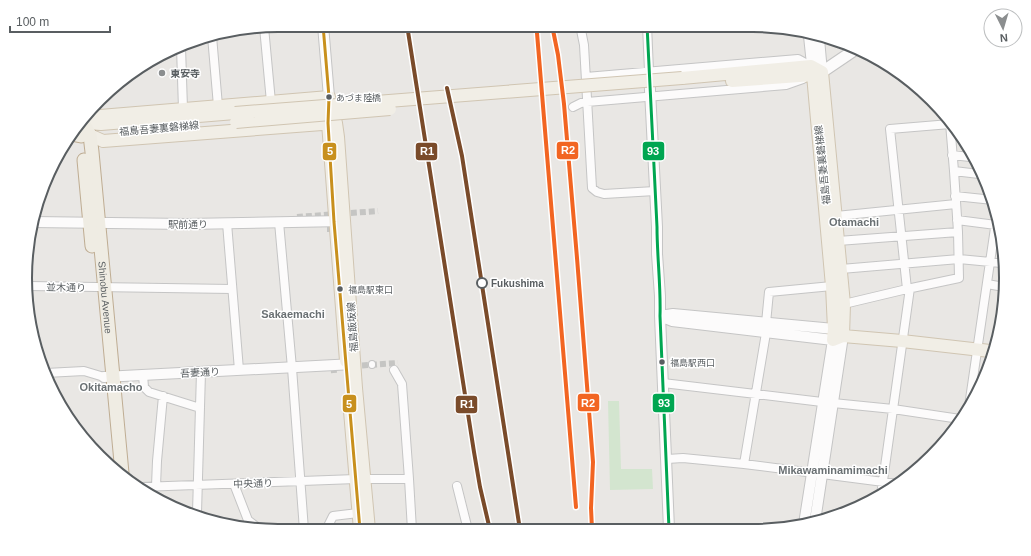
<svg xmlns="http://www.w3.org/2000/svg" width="1031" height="556" viewBox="0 0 1031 556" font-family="Helvetica,'Noto Sans JP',sans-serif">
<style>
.green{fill:#d3e5cf}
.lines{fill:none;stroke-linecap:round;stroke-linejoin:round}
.pedestrian-tunnel{stroke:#c5c5c3;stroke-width:6;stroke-dasharray:6 3;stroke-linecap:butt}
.pedestrian-casing{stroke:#c5c5c5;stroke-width:8}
.minor-casing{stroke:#c5c5c5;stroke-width:10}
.tertiary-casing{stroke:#c5c5c5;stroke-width:12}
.secondary-casing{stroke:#c4c4c4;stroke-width:13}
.primary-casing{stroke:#d0c5b2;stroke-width:14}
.trunk-casing{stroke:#bfad93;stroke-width:15}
.pedestrian{stroke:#fcfbfb;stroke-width:6}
.minor{stroke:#fcfbfb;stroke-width:8}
.tertiary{stroke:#fcfbfb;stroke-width:10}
.secondary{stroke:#fcfbfb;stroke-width:11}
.primary{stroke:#f1eee6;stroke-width:12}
.trunk{stroke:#efece3;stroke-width:13}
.rail-casing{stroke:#e0e1e1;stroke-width:3.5}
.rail{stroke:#fff;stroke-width:2;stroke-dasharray:6;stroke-linecap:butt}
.primary-bridge-casing{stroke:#d0c5b2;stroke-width:14;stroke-linecap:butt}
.primary-bridge{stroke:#f1eee6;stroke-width:12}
.bus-1-casing{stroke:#fff;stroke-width:6}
.bus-2-casing{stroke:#fff;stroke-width:6}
.bus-1{stroke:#c8901d;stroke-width:3}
.bus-2{stroke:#00a651;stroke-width:3}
.rail-1-casing{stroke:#fff;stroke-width:7}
.rail-2-casing{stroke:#fff;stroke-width:7}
.rail-1{stroke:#7a4b2a;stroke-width:4}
.rail-2{stroke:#f26522;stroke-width:4}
.poi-dot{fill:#8b8e8f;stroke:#fff;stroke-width:1.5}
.bus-dot{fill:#595e61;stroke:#fff;stroke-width:1.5}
.stop-dot{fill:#fff;stroke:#595e61;stroke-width:2}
.labels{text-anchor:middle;stroke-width:3;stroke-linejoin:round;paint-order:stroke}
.bus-label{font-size:9px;fill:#595e61;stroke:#fff;text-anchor:start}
.poi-label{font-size:10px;font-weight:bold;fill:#595e61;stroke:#fff;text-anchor:start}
.street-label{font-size:10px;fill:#595e61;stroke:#fff}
.stop-label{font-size:10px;font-weight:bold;fill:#595e61;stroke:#fff;text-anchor:start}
.neighbourhood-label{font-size:11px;font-weight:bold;fill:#6a7073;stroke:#fff}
.rim{fill:none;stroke:#595e61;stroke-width:2}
.line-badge{stroke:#fff;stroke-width:1.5}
.badge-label{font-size:11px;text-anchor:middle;font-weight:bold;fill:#fff}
</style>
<rect width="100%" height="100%" fill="#e9e7e4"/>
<path class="green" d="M608 401H619L621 469H652L653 489 610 490Z"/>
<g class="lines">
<path class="pedestrian-tunnel" d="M297 217 378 211
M327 229H331
M333 360 334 373
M353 366 398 363"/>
<defs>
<path id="pedestrian" d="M372 364V365"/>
<path id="minor" d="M580 25 584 45 592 188 597 192 604 194 655 191
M647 25 649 71
M264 27 271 102
M212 36 218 106
M181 47 183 109
M586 77 798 59 811 66
M573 107 581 103 587 102 786 85 803 79
M950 123 954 171 979 174
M952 155 970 157
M955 196 993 200
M836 216 956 204
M957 220 996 225
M279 222 292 368 304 530
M227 223 239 370
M838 241 958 232
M841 269 959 259 1001 263
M987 284 1004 287
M29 286 232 289
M907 289 890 129 950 124
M844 304 907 289 959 278 958 232 954 171
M766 323 769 292 832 286
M394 370 402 384 409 479 412 530
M46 373 84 371 104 377
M143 375 144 387 149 392 200 408
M663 383 822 402
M833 403 893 409 960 419
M969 406 996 221
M667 459 683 458 744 464 899 484
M744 464 766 333
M234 484 251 528
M156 486 157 461 163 396
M457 486 468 530
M141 487 356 479H409
M881 495 910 288
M197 513 201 372
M249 521 261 530
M326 530 333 516 358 513"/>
<path id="tertiary" d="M323 25 329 97
M809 36 813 74
M819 39 822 72
M649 71 657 227V254L660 296V316L669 529
M33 222 187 224 343 221
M660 316 673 314 834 329 843 336 815 521
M660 316 672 321 833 340 804 524
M104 377 354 364"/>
<path id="secondary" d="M822 72 856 49"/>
<path id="primary" d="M822 72 844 304 843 336
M813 75 832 286 834 329 833 340 843 336 902 341 990 351
M682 78 811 66 822 72
M732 81 813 75 819 73
M329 97 336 123 338 137 356 388 369 530
M328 106V123L346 361
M83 123 100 116 329 97
M87 123 101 124 235 113
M90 135 103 141 335 123
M349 399 360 530"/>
<g id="trunk">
<path id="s1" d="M83 123 90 135 92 152 122 473"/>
<path d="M71 134 81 136"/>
<path d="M84 160 92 246"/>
</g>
</defs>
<use href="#pedestrian" class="pedestrian-casing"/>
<use href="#minor" class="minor-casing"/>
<use href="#tertiary" class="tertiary-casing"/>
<use href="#secondary" class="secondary-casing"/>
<use href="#primary" class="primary-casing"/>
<use href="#trunk" class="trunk-casing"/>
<use href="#pedestrian" class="pedestrian"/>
<use href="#minor" class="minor"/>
<use href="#tertiary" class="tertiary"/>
<use href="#secondary" class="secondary"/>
<use href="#primary" class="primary"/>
<use href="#trunk" class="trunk"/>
<defs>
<path id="rail" d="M407 25 442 245
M447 88 462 156 474 240
M476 251 487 313
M444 257 474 452 480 487 490 530"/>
</defs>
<use href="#rail" class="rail-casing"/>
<use href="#rail" class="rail"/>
<defs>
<path id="primary-bridge" d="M235 113 682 78
M236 122 390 109"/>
</defs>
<use href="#primary-bridge" class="primary-bridge-casing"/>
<use href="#primary-bridge" class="primary-bridge"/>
<defs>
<path id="bus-1" d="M323 25 329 97 328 123 334 222 360 530"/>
<path id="bus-2" d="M647 25 657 227C657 257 661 286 660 316L669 529"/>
</defs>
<use href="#bus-1" class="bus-1-casing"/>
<use href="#bus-2" class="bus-2-casing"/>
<use href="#bus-1" class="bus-1"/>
<use href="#bus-2" class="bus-2"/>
<defs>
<path id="rail-1" d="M407 25 474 452 480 487 490 530
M447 88 462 156 520 530"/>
<path id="rail-2" d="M552 25 558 55 564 104 577 258 593 462 591 508 592 529
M537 33 576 507"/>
</defs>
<use href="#rail-1" class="rail-1-casing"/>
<use href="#rail-2" class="rail-2-casing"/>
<use href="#rail-1" class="rail-1"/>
<use href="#rail-2" class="rail-2"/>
</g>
<circle class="poi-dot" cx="162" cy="73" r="4"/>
<g class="bus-dot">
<circle cx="329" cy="97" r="3.5"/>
<circle cx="340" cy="289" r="3.5"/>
<circle cx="662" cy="362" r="3.5"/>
</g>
<circle class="stop-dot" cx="482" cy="283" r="5"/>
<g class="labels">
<g class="bus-label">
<text x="336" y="101">あづま陸橋</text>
<text x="348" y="293">福島駅東口</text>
<text x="670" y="366">福島駅西口</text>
</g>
<g class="poi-label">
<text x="170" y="77">東安寺</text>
</g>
<g class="street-label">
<text transform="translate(159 128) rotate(-5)" y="4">福島吾妻裏磐梯線</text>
<text transform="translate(822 165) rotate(-96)" y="4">福島吾妻裏磐梯線</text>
<text x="188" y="228">駅前通り</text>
<text transform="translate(66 287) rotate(1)" y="4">並木通り</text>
<text dy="4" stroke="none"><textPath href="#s1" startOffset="177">Shinobu Avenue</textPath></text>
<text transform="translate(352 327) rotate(-94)" y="4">福島飯坂線</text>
<text transform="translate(200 372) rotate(-3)" y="4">吾妻通り</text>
<text transform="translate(253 483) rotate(-2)" y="4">中央通り</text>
</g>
<g class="stop-label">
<text x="491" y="287">Fukushima</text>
</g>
<g class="neighbourhood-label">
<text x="854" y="226">Otamachi</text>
<text x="293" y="318">Sakaemachi</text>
<text x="111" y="391">Okitamacho</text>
<text x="833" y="474">Mikawaminamimachi</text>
</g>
</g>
<path d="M0 0H1031V556H0ZM278 32H753A246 246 0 0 1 999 278V278A246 246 0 0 1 753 524H278A246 246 0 0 1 32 278V278A246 246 0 0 1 278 32Z" fill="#fff" fill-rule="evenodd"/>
<path class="rim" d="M278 32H753A246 246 0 0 1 999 278V278A246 246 0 0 1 753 524H278A246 246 0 0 1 32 278V278A246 246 0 0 1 278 32Z"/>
<g class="line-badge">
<rect x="556" y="141" width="23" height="19" rx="4" fill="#f26522"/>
<rect x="642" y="141" width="23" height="20" rx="4" fill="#00a651"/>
<rect x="322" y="142" width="15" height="19" rx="4" fill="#c8901d"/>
<rect x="415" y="142" width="23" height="19" rx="4" fill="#7a4b2a"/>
<rect x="577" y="393" width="23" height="19" rx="4" fill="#f26522"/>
<rect x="652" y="393" width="23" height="20" rx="4" fill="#00a651"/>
<rect x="342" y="394" width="15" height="19" rx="4" fill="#c8901d"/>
<rect x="455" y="395" width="23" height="19" rx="4" fill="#7a4b2a"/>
</g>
<g class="badge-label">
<text x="568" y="154">R2</text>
<text x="653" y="155">93</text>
<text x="330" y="155">5</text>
<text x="427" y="155">R1</text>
<text x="588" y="407">R2</text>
<text x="664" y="407">93</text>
<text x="349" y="408">5</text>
<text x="467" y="408">R1</text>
</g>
<g transform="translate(1003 28) rotate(175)"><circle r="19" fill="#ffffff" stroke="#bdbfc0"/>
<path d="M0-3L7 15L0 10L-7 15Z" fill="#8b8e8f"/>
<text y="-6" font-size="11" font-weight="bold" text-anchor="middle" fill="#595e61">N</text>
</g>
<path d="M10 26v6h100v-6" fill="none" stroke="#595e61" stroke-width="2"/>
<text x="16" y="26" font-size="12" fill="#595e61" stroke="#ffffff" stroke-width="3" paint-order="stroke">100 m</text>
</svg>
